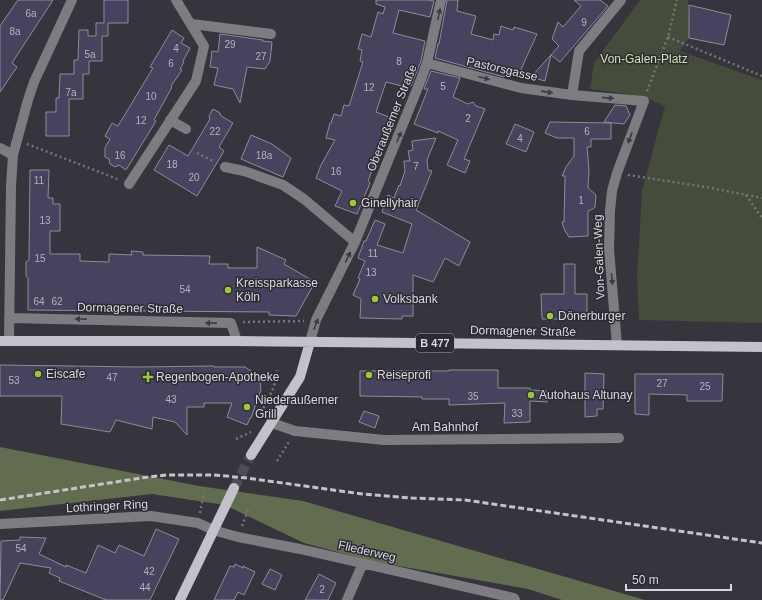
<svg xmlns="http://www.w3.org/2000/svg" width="762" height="600" viewBox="0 0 762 600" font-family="Arial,sans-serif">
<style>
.green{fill:#464c3b}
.forest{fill:#626d4f}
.building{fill:#47425e;stroke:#8e8c96}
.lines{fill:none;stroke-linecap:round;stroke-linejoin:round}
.major-tunnel{stroke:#4e4d55;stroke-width:10;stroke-dasharray:10 5;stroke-linecap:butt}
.path{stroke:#76757c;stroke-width:2.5;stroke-dasharray:2 3;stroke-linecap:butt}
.minor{stroke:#7d7c80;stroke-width:10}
.major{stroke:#c3c2cb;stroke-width:10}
.rail{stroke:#c4c3c8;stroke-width:3;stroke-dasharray:6 3;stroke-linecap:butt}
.oneway{fill:#3c3b42}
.poi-dot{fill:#9dca2f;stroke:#2c2b33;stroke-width:1.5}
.labels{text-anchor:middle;stroke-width:3;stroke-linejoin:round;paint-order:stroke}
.number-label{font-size:10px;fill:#b4b2bd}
.shield{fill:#2c2b33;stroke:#a5a4aa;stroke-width:1}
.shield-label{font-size:11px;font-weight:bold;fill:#d9d8dd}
.park-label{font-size:12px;fill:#cfe4ac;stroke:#2c2b33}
.street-label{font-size:12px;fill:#d9d8dd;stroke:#2c2b33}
.poi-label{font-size:12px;fill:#d9d8dd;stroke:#2c2b33;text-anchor:start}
</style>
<rect width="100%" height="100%" fill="#36353d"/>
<path class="green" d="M640 0H688L689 38 680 51 762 80V323L639 320 637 277 642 191 665 106 642 96 590 89 594 63Z"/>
<path class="forest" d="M0 447 199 486 303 501 645 600H562L528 589 371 561 304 543 225 505 152 494 0 511Z"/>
<path class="building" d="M18 0H53L12 63 17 67 0 92V26Z
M104 0H128V23H108V36H102V61H89V74H83V99H69V136H46V112H56V98H59L60 74H74V60H78L79 30H88V36H96V23H104Z
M376 0H428L434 1 430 17 399 10 393 33 425 41 421 61 411 86 403 84 402 86 386 82 376 112 394 119V123L391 133 387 132 368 181 370 183 357 214 335 206 342 191 316 178 321 165 335 140 326 138 330 123H331L334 114 341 116 344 105 349 106 363 62 360 61 362 50 358 49 362 34 371 37 378 12 383 14 385 7 376 4Z
M447 0H458L457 11 476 16 471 34 493 40 494 34 499 35 501 26 513 30 514 27 537 34 519 74 507 71 504 77 435 58 438 44H439Z
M574 0H600L608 6 560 62 551 55 545 81 531 77 559 46 552 39 558 22 563 27 581 6Z
M689 5 731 15 724 45 689 38Z
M172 30 184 38 181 43 190 48 183 61 184 62 180 69 182 70 171 86 172 87 154 120 156 121 126 170 119 165 115 167 110 164 109 159 105 157V148L110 139 105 136 112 123 118 126 153 68 150 67Z
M220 34 263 40 262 41 272 42 270 61 265 69 247 67 240 103 233 89 214 85 218 68 210 67 212 51 218 52Z
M431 71 460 78 453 97 468 104 473 102 476 106 485 109 464 159 470 161 465 173 447 165 458 140 438 131V133L414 124 428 89H424Z
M615 105 626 106 630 115 624 124 604 122Z
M213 109 220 113 221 116 233 123 219 147 224 151 197 196 154 170 169 145 188 156 210 119 209 116Z
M550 122 611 123V139H591V147H587L589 170 588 188 596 195 595 207 593 209 588 211V236L569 237 564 229 562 222H564L565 176H562L566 167 574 156V138H557L545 133Z
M515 124 534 132 526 152 506 144Z
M251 135 272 144 291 158 283 177 241 159Z
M436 138 427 160 428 170 432 171 416 210 470 242 459 266 445 258 433 282 413 275V316H402V319L360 318 361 299 353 295 360 279 358 278 365 261 358 258 364 241H366L375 220 385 224 377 245 403 253 412 224 382 212 388 195 394 198 399 185 400 186 405 171 404 161H410L408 151 413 150 412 141Z
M30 170H49L48 198H53V204H60V231H50V254H80V261L109 262V254L132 255 131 251 143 252V255L210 256 209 264H228V268H257V247L286 260 284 264 315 282 296 316 269 315V312L28 310V278L26 276V262L29 260Z
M564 264H575V294H587V319H542L541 294H564Z
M0 365 139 367 214 366V367H245L251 371 257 377 260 382 261 390 251 418H250L247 425 227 417 232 403H204V407H187V435L175 422 153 417 152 429 116 420 110 432 61 424 62 396H0Z
M449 370H498V388H530V390L547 391V402L530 401V422L504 423 505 403 449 405V399H422V397L360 396V371H449Z
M585 373 604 374 603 409H597V416L585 417Z
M635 374H723L722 401H687V395L649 394V415L635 414Z
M364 411 379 416 375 428 359 422Z
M156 529 179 539 150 600H106L59 581 60 578 49 573 51 568 20 563 3 600H0L1 541 20 540V537L46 538 39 554 66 567V565L86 573 98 545 115 553 119 545 144 556Z
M235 564 243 568V566L255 572 244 595 238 592 234 600H214L230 566 234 567Z
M270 569 282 575 275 590 262 584Z
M319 574 336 583 328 600H305Z"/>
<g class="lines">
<path class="major-tunnel" d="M234 488 251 455"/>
<path class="path" d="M668 37 762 76
M647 91 668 37 677 0
M27 144 120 180
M197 153 215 162
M628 175 706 187 762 198
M746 195 762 218
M243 322 304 321
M259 417C266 402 277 386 277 370
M236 439 251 432
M277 461 290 440
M200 513 204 492
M242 526 249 508"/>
<path class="minor" d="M192 24 271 34
M427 63 521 88 572 95 644 101 617 173 612 191 610 211 609 249 617 345
M572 95 579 51 621 0
M170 120 186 129
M0 148 13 155
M225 167 244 171 283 185 304 199 355 242
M129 184 196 81 204 46 176 0
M9 318 231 323 237 341
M9 341 11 186 13 155 28 100 34 82 72 0
M310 342 316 320 355 242 420 82 427 63 441 0
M272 423 295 431 384 440 619 438
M0 524 151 516 198 523 213 530 238 537 300 549 514 598 515 600
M347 600 363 563"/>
<path class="major" d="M0 341H237L762 347
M251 455 300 377 310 342
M180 600 234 488"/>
<path class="rail" d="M0 500 141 478 166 475H214L247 478 362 494 412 498 465 500 762 543"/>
</g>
<defs><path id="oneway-solid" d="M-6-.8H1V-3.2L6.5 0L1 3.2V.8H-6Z"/></defs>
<g class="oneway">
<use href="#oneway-solid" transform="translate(439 14) rotate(-78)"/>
<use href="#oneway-solid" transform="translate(484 78) rotate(15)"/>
<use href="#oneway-solid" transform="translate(547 92) rotate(8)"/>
<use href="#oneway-solid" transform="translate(608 98) rotate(5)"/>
<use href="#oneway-solid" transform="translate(399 137) rotate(-68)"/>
<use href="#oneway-solid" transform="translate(630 138) rotate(110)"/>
<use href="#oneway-solid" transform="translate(348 257) rotate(-64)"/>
<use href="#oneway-solid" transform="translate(612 279) rotate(85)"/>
<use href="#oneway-solid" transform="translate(81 319) rotate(-179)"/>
<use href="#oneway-solid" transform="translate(211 323) rotate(-179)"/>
<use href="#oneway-solid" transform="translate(316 324) rotate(-70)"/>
</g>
<g class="poi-dot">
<circle cx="353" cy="203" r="4"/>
<circle cx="228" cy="290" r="4"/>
<circle cx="375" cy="299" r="4"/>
<circle cx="550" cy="316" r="4"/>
<circle cx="38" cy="374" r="4"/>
<circle cx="369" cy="375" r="4"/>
<path d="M146 371h4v4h4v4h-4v4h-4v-4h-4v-4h4z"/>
<circle cx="531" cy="395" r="4"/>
<circle cx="247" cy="407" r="4"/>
</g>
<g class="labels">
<g class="number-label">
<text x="31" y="17">6a</text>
<text x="584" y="26">9</text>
<text x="15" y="35">8a</text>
<text x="230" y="48">29</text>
<text x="176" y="52">4</text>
<text x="90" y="58">5a</text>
<text x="261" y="60">27</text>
<text x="399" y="65">8</text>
<text x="171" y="67">6</text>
<text x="443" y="90">5</text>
<text x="369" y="91">12</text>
<text x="71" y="96">7a</text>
<text x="151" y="100">10</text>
<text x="468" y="122">2</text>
<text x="141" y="124">12</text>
<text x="215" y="135">22</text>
<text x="587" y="135">6</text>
<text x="520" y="142">4</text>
<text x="120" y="159">16</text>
<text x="264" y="159">18a</text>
<text x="172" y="168">18</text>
<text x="416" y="170">7</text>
<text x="336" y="175">16</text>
<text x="194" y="181">20</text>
<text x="39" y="184">11</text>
<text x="581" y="204">1</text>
<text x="45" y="224">13</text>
<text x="373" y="257">11</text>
<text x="40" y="262">15</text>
<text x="371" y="276">13</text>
<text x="185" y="293">54</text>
<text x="39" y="305">64</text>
<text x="57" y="305">62</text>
<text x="112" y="381">47</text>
<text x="14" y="384">53</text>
<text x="662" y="387">27</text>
<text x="705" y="390">25</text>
<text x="473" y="400">35</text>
<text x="171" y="403">43</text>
<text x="517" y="417">33</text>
<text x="21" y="552">54</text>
<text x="149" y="575">42</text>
<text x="145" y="591">44</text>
<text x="322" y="593">2</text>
</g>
<rect class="shield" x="416" y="334" width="38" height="18" rx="3"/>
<g class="shield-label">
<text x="435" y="347">B 477</text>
</g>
<g class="park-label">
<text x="644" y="63">Von-Galen-Platz</text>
</g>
<g class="street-label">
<text transform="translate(502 69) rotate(13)" y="4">Pastorsgasse</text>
<text transform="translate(392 118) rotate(-68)" y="4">Oberaußemer Straße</text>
<text transform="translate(599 257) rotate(-92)" y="4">Von-Galen-Weg</text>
<text transform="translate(130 308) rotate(1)" y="4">Dormagener Straße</text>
<text transform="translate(523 331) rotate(1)" y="4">Dormagener Straße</text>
<text x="445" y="431">Am Bahnhof</text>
<text transform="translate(107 506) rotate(-3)" y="4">Lothringer Ring</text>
<text transform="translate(367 551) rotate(13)" y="4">Fliederweg</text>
</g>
<g class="poi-label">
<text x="361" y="207">Ginellyhair</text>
<text x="236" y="287">Kreissparkasse<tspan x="236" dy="14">Köln</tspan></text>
<text x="383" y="303">Volksbank</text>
<text x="558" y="320">Dönerburger</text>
<text x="46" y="378">Eiscafe</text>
<text x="377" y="379">Reiseprofi</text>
<text x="156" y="381">Regenbogen-Apotheke</text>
<text x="539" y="399">Autohaus Altunay</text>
<text x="255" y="404">Niederaußemer<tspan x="255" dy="14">Grill</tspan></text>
</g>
</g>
<path d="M626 584v6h105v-6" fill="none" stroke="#d9d8dd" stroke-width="2"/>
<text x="632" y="584" font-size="12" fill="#d9d8dd" stroke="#2c2b33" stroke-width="3" paint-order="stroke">50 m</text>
</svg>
